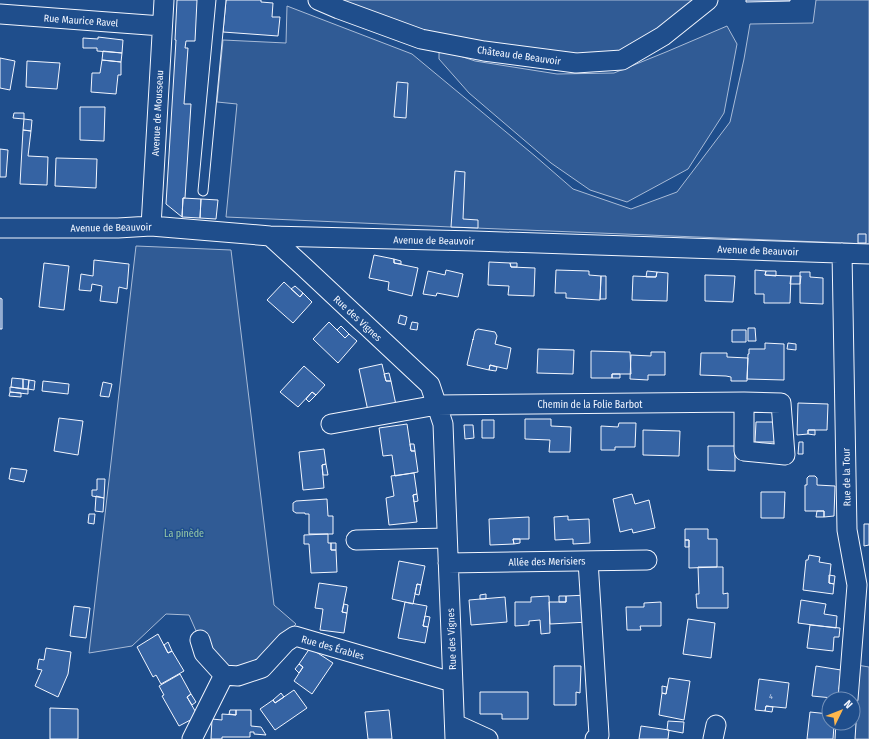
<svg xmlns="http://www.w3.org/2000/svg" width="869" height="739" viewBox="0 0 869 739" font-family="'Fira Sans Condensed',sans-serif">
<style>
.built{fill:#305b95;stroke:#a8bbd7}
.building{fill:#3563a3;stroke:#f2f6ff}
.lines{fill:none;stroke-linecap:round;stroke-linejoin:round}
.lane-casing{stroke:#f2f6ff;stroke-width:11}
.street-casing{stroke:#f2f6ff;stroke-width:21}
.lane{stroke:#1f4e8c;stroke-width:9}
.street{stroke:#1f4e8c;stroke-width:19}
.labels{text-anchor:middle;stroke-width:3;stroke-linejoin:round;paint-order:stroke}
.number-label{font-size:8px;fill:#c3d1e8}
.street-label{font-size:10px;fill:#f2f6ff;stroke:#1f4e8c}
.park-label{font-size:10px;fill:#97c8a6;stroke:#1f4e8c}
</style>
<rect width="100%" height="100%" fill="#1f4e8c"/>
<path class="built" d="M318 0H696L622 60 484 51Z
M816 0H869V244L451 227 226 217 237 104 217 102 223 40 286 43 287 6 412 54 535 156 573 189 631 209 677 192 730 122 744 59 750 24 813 23Z
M727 26 737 44 724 113 688 169 627 202 590 190 551 163 469 93 439 59V53L445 51 475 61 557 74 614 73 666 52Z
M136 246 231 250 274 605 296 624 266 655 233 671 200 640 189 615 166 614 132 646 89 653Z
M857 665 869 667V739H847L853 723V699Z"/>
<path class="building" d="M177 0H197L195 41H186L185 48H188L184 104H191L185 198H183L182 217 166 204 176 40H175Z
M226 0H261V2L273 3 272 17H280L278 36 223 32Z
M746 0H790V1L746 2Z
M98 37 123 40 122 53 97 51V48H83V38L98 39Z
M103 51 122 53 121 62 102 60Z
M0 58 15 61 10 90 0 88Z
M102 60 121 62V75H118L116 94 91 92 92 73H100Z
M27 61 60 63 57 89 26 87Z
M397 82 408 83 406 118 394 117Z
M80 107H105L104 141 80 140Z
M14 113H24V119L13 118Z
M24 119 32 120 31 131 23 130Z
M23 130 31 131 28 156 48 157 47 185 20 184Z
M0 149 8 150 6 177H0Z
M56 158 97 159 96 188 55 186Z
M455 171 465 172 463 219 478 220V228L451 227Z
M183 198 201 199 200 218 182 217Z
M201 199 218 200 216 219 200 218Z
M858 234H866V243H858Z
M374 255 394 259V263L418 268 412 296 388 290 389 282 369 278Z
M394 259 401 261V264L394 263Z
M94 260 129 264 127 289 119 287 117 303 100 301 102 286 92 284 91 291 79 290 81 274 93 276Z
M489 262 510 263 511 267 535 268 534 296 508 295 509 286 488 285Z
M44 263 69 266 64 310 39 307Z
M510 263H517V267H511Z
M446 270 463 274 458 297 437 293 436 296 423 294 428 271 445 275Z
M556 270 589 271V275L601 276 600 300 566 298V293H555Z
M755 270 766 271 765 275 791 276 790 303H764V294H755Z
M647 271 657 272 656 277H646Z
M766 271H776V276L765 275Z
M657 272 668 273 667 301 632 300 633 276 656 277Z
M800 272H810V277L823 278V304L800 303Z
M705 275 735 276 733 302 705 301Z
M601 276H606V299H600Z
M791 276H801L800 284H790Z
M284 282 300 297 303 293 312 302 293 323 267 300Z
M295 286 303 293 300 297 291 289Z
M0 298 2 299V329H0Z
M400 315 407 317 405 325 398 323Z
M329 322 345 338 349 334 357 341 338 363 313 339Z
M412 322 418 323 417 330 410 329Z
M341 326 349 334 345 338 337 330Z
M748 328H755L756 341H748Z
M478 329 495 332 497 336 495 344 511 348 507 369 490 365 489 370 467 365 473 339V340L475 331Z
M732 330H746V342H732Z
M765 343 784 344V380L747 379 748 354H749V349H765Z
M788 343 796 344V350L787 349Z
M538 349 574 350 573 374 537 373Z
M591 351 630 352 631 374H612V378H591Z
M651 352H665V375H648V380L630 379 631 355 651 356Z
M701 353H727V357L748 358 747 381H731V377L726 376 700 375Z
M382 364 386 381H391L396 405 368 411 359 369Z
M490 365 497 367 496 371 489 370Z
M304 366 325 385 316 395 312 392 298 407 280 392Z
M389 373 391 381H386L384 374Z
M612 374H620V378H612Z
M12 378 23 379V389L11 387Z
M23 379 29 380 28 389H23Z
M29 380 35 381 34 390 28 389Z
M43 381 69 384 68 394 42 391Z
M103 382 112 384 109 397 100 396Z
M10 387 28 389V394L10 392Z
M10 392 21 393V397L9 396Z
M312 392 316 395 309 402 306 399Z
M798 403 828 404 827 430H808V434L797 435Z
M59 418 83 421 78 455 54 451Z
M525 419H551V426L571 427 570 452H549L550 440 525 439Z
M482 420H494V438H482Z
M756 422H775V442H755Z
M619 423H636L635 447H615V450H601V426L618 427Z
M407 424 411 451H415L418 472 395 476 392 455 383 456 379 428Z
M464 425H473L474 438 465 439Z
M643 430 680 431 679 456 643 455Z
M808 430H815V435L808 434Z
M799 442H803V454H798Z
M410 444H414L415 451H411Z
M708 446H735V471L708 470Z
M324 449 326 464 322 465 324 488 303 490 299 452Z
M326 464 328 475H323L322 465Z
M11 468 27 470 24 482 9 479Z
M414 473 417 494 413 495 417 522 389 525 386 498 394 496 391 476Z
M809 476H815L817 478V485L835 486 834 516 824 517V511H805V485H807V478Z
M97 479H105L104 498 92 496V490H97Z
M761 492H785L784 518H761Z
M417 494 418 501 414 502 413 495Z
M632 494 635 504 649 500 655 528 633 533 632 529 620 532 613 499Z
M96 496 104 498 103 512 95 511Z
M327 499 328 516H333V534H309V514H305V513H296L293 511V503L296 501Z
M817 511H824V517H816Z
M89 514H95L94 524 88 523Z
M568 516V520L589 519 590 543 573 544V539L555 540 554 517Z
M529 517V539H513L514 544 490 545 489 519Z
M864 524H869V545L864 546Z
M685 529H708V539H717V567L689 568V540H685Z
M328 534V543H331V550H336L337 572 311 573 309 544H304V535Z
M513 539H520V543L514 544Z
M685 540H689V547H685Z
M331 543H336V550H331Z
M809 555 820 557 819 562 831 564 829 583 834 584 833 594 803 590 806 560H808Z
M399 561 425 566 421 585 417 584 413 604 392 599Z
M698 567H723V594L728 593V608H697L696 594H699Z
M829 575 835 576 834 584 829 583Z
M319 583 347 587 342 612 347 613 344 633 320 630 323 609 315 608Z
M417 584 421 585 419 595 415 594Z
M486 594V599H480V595Z
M588 595 589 622 550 624 549 602H566V596Z
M549 596 550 633 541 634 540 620 529 621V625L515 626V602H531V597Z
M559 596H566V602H559Z
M505 597 507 622 471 625 469 600Z
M801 600 826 604 824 614 837 616 836 628 798 623Z
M405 602 427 606 423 626 428 627 425 643 398 638Z
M661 602V626H640L641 630H627L626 607H644V603Z
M344 604 348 605 347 613 342 612Z
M74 606 90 608 86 638 70 636Z
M425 616 430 617 428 627 423 626Z
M688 619 715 623 711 658 683 654Z
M810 625 840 628 839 637H834L833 651 807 648Z
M158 634 168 653 172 651 184 671 161 684 156 675 153 677 137 647Z
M168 642 172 651 168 653 164 645Z
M46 648 71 652 68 674 58 697 35 686 42 670 37 669 39 659 44 660Z
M310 648 333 663 312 694 294 681 303 667 299 664Z
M299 664 303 667 299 673 295 669Z
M554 666H581L580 693 576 692V705H554Z
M816 666 841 670 839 689 844 690 843 699 812 696Z
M180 674 191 694 187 697 198 716 179 726 162 696 164 695 159 686Z
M669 678 690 681 684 720 659 715 662 693 666 694Z
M759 679 789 683 786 708 766 706 765 711 755 710Z
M662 686 667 687 666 694 662 693Z
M294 690 307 708 275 730 260 709 273 700 275 703Z
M480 692H528V719H502V714H480Z
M281 693 284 697 275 703 273 700Z
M191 694 196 702 192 705 187 697Z
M766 706 773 707 772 712 765 711Z
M50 708 78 709V739H50Z
M230 710H236V715L229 714Z
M236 710H251V726L261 727 266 735 254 734V732H250V737H222V739H211L212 719 222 720V714L236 715Z
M389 710 392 739H368L365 712Z
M810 712 829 714V723H840L839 726H834L833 739H807Z
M668 721 684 722 683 733 667 730Z
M641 726 669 730 668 739H639Z"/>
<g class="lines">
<defs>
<path id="lane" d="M203 191 221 0"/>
<path id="street" d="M318 0 339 9 421 39 484 51 576 63 622 60 663 36 708 0
M0 14 162 26
M151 226 164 0
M0 228H118L151 226 270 236 475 241 869 254
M270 236 304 267 430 385 443 424 455 739
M842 253 847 530 857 585 848 699
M331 424 437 405 744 402 781 403 785 455 744 451V402
M356 540 447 538
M588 561 599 735 595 739
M448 563 647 560
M200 640 204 653 224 675
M455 724 488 739
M192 739 224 675 238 676 262 668 286 642 295 636 452 682
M713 739 716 725
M845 739 846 723"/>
</defs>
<use href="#lane" class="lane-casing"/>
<use href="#street" class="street-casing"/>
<use href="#lane" class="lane"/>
<use href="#street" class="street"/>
</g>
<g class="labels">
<g class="number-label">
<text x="771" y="699">4</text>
</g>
<g class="street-label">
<text transform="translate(81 20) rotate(4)" y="4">Rue Maurice Ravel</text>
<text transform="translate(519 55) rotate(8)" y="4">Château de Beauvoir</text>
<text transform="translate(157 113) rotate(-87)" y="4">Avenue de Mousseau</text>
<text transform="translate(111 227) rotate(-1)" y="4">Avenue de Beauvoir</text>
<text transform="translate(434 240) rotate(1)" y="4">Avenue de Beauvoir</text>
<text transform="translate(758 250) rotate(2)" y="4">Avenue de Beauvoir</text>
<text transform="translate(358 318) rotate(43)" y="4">Rue des Vignes</text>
<text x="590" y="408">Chemin de la Folie Barbot</text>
<text transform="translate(846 477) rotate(-91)" y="4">Rue de la Tour</text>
<text transform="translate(547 561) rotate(-1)" y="4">Allée des Merisiers</text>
<text transform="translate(451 639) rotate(-92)" y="4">Rue des Vignes</text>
<text transform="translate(333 647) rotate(16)" y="4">Rue des Érables</text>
</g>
<g class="park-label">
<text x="184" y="537">La pinède</text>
</g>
</g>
<g transform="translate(841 711) rotate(47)"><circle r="19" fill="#1f4e8c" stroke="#7391ba"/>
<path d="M0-3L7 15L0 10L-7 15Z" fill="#ffb74d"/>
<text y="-6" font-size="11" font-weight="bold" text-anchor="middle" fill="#f2f6ff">N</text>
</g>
</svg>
